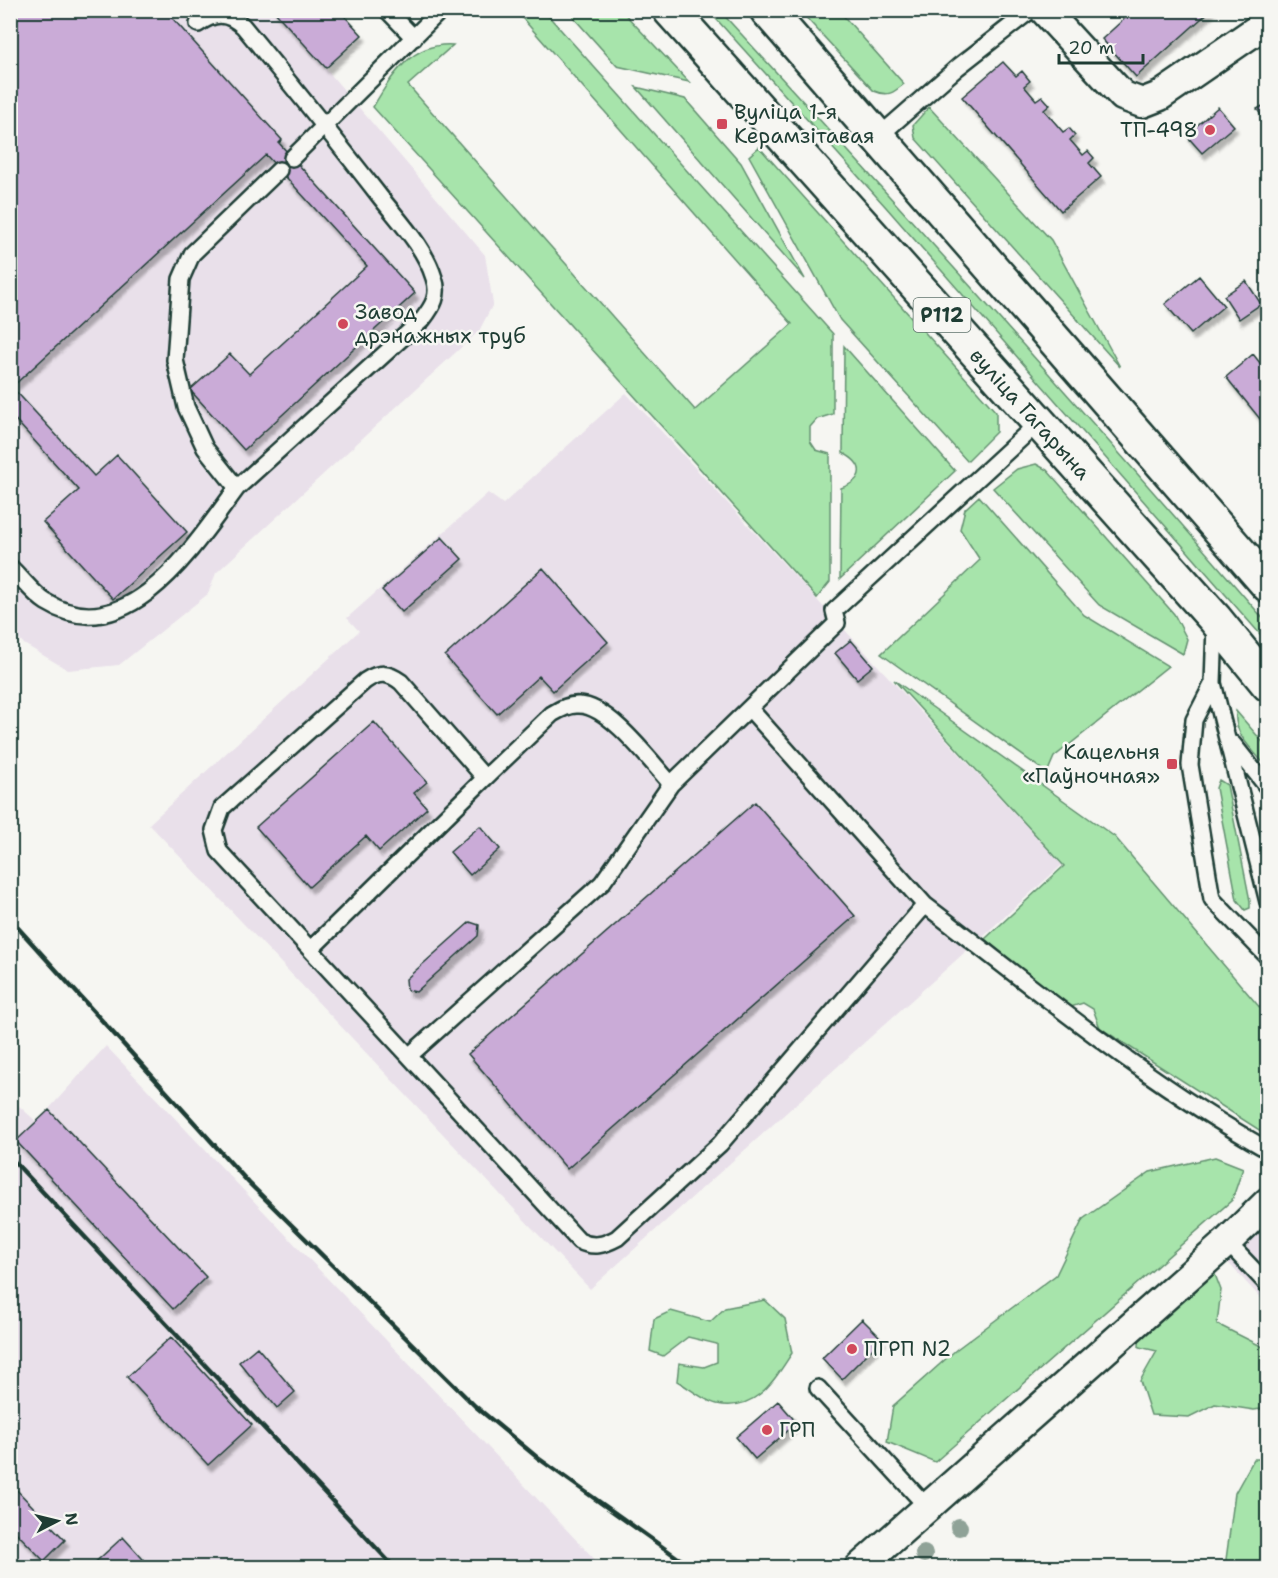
<svg xmlns="http://www.w3.org/2000/svg" width="1278" height="1578" viewBox="0 0 1278 1578" font-family="'Shantell Sans',sans-serif">
<style>
.built{fill:#e9e0ea}
.green{fill:#a7e4ab;stroke:#639070;stroke-width:1.5}
.building{fill:#caabd7;stroke:#1f3d34;stroke-width:1.5;filter:url(#shadow)}
.lines{fill:none;stroke-linecap:round;stroke-linejoin:round}
.service-casing{stroke:#1f3d34;stroke-width:20}
.minor-casing{stroke:#1f3d34;stroke-width:33}
.primary-casing{stroke:#1f3d34;stroke-width:38}
.service{stroke:#f6f6f2;stroke-width:15}
.minor{stroke:#f6f6f2;stroke-width:28}
.primary{stroke:#f6f6f2;stroke-width:33}
.rail{stroke:#1f3d34;stroke-width:4.5}
.tree{fill:#8fa297}
.poi-dot{fill:#d1495b;stroke:#f6f6f2;stroke-width:2}
.labels{text-anchor:middle;stroke-width:5;stroke-linejoin:round;paint-order:stroke}
.shield{fill:#f6f6f2;stroke:#60746d;stroke-width:1.5}
.shield-label{font-size:20px;font-weight:bold;fill:#1f3d34}
.poi-label{font-size:21px;fill:#1f3d34;stroke:#f6f6f2;text-anchor:start}
.street-label{font-size:21px;fill:#1f3d34;stroke:#f6f6f2}
</style>
<defs>
<filter id="shadow"><feDropShadow dx="3.5" dy="6" stdDeviation="1.5" flood-color="#0004"/></filter>
</defs>
<rect width="100%" height="100%" fill="#f6f6f2"/>
<filter id="ink" filterUnits="userSpaceOnUse"><feTurbulence type="fractalNoise" baseFrequency=".0167" numOctaves="2"/><feDisplacementMap in="SourceGraphic" scale="12" xChannelSelector="R" yChannelSelector="G"/><feConvolveMatrix kernelMatrix="1 2 1 2 8 2 1 2 1" color-interpolation-filters="sRGB"/></filter>
<g filter="url(#ink)">
<path class="built" d="M11 11H339L362 35 326 69 485 255 493 304 479 331 216 573 208 594 119 665 68 670 24 644 11 629Z
M626 393 1062 865 590 1289 149 824 359 631 347 618 488 493 503 504Z
M106 1046 487 1446 602 1567H11L10 1098 37 1122Z
M1267 1215V1305L1222 1256Z"/>
<path class="green" d="M516 11H544L833 334V414L817 419 810 427V441L816 450 830 454V582L817 598 373 107C392 75 412 42 453 45L408 85 695 410 792 324Z
M574 11H622L689 82 617 66 573 17Z
M709 11H720C905 212 1089 416 1267 623V642L885 206Z
M800 11H839L904 84C893 93 888 97 874 91Z
M636 87 685 99 741 163 805 279Z
M929 107 1051 240 1120 367 915 138 913 125Z
M759 147 996 412V432L967 461 840 320 749 156Z
M844 346 955 471 840 579 841 488C864 480 866 465 843 453Z
M1036 464 1047 470 1174 614 1187 639 1183 654 1099 605 993 488 1017 469Z
M979 496 1084 615 1168 666 1054 757 1047 773 881 654 980 560 960 529 965 509Z
M894 680 1115 837 1267 1016V1144L1261 1131 1100 1028 1093 1009 1083 1003 1068 1008 985 939 1064 866Z
M1236 711 1267 747V767C1253 750 1233 735 1236 711Z
M1219 780 1227 785 1250 901V908L1245 910 1237 900 1216 788Z
M1215 1157 1243 1168 1232 1200 935 1462 887 1442 893 1406 957 1349 1056 1275 1083 1219 1150 1172Z
M1214 1272 1221 1290 1217 1324 1267 1349V1408L1254 1410 1215 1404 1189 1417 1151 1415 1140 1381 1157 1351 1139 1347 1140 1326Z
M765 1300 785 1319 792 1353C774 1380 757 1412 717 1404 704 1401 688 1387 677 1381L679 1363 704 1367 717 1362V1344L688 1337 663 1356 650 1351 654 1319 671 1311 710 1322 725 1308Z
M1254 1459H1267V1567H1225L1235 1493Z"/>
<path class="building" d="M10 10H165L282 140 279 143 415 293 244 450 190 390 230 354 249 374 367 266 266 155 12 387 94 476 117 455 187 532 113 599 43 522 79 490 10 414Z
M273 10H339L362 35 326 68Z
M1134 10H1211L1136 77 1102 39Z
M1003 62 1016 76 1022 71 1030 81 1024 86 1036 100 1042 96 1050 105 1044 110 1063 132 1069 128 1075 135 1070 140 1083 155 1088 151 1094 158 1089 163 1101 177 1061 211 962 97Z
M1268 103V126L1257 109Z
M1218 107 1234 126 1202 153 1186 135Z
M1199 276 1224 306 1191 334 1165 304Z
M1246 281 1261 304 1239 319 1224 296Z
M1253 354 1268 373V413L1260 419 1226 377Z
M442 537 462 559 402 612 382 590Z
M543 568 608 642 553 691 539 676 497 714 445 656Z
M851 640 873 666 857 679 835 653Z
M374 722 427 782 414 793 427 808 379 851 366 836 309 887 256 827Z
M755 802 855 916 567 1169 468 1054Z
M480 826 500 849 470 875 450 852Z
M470 922 479 925 478 936 416 992 407 990 406 979Z
M49 1110 206 1277 173 1309 16 1141Z
M862 1319 882 1339 842 1379 822 1358Z
M171 1337 252 1425 208 1465 127 1377Z
M257 1347 295 1392 277 1408 239 1362Z
M778 1401 797 1423 755 1459 736 1437Z
M10 1483 65 1540 44 1561 10 1526Z
M123 1537 151 1568H89Z"/>
<g class="lines">
<defs>
<path id="service" d="M387 10 414 38
M198 24C215 12 227 12 243 26 290 83 336 140 381 198 400 222 425 248 434 278 440 295 433 306 423 319L237 488
M878 137 958 67 1031 10
M292 158 441 10
M10 567C22 578 33 594 46 602 128 653 196 543 237 488L205 448 186 407 175 360 181 279 192 254 279 170
M1215 625 1213 683 1194 720 1190 765 1212 899 1268 957
M1213 683 1268 902
M750 709 925 905 720 1144 617 1238C604 1245 593 1248 579 1241L409 1056 602 883 671 784 837 623 834 611 1038 423
M1233 744 1268 788
M925 905C1037 990 1145 1081 1268 1150
M312 948 485 778
M409 1056 219 851 214 830 222 808 365 681C379 672 388 672 401 682L485 778 552 714C560 709 569 704 579 705 609 705 651 762 671 784
M1227 1242 1268 1285
M818 1388 928 1508"/>
<path id="minor" d="M1044 10 1123 96 1142 103 1160 96 1268 22
M859 1568 1227 1242 1268 1202"/>
<path id="primary" d="M670 10 1215 619 1268 684
M767 10 1268 585"/>
</defs>
<use href="#service" class="service-casing"/>
<use href="#minor" class="minor-casing"/>
<use href="#primary" class="primary-casing"/>
<use href="#service" class="service"/>
<use href="#minor" class="minor"/>
<use href="#primary" class="primary"/>
<path class="rail" d="M10 919 249 1183 475 1406 538 1458 678 1558 697 1568
M10 1157 395 1568"/>
</g>
<g class="tree">
<circle cx="959" cy="1527" r="9"/>
<circle cx="924" cy="1554" r="9"/>
</g>
</g>
<g class="poi-dot">
<rect x="716" y="118" width="12" height="12" rx="3"/>
<circle cx="1210" cy="130" r="6"/>
<circle cx="343" cy="324" r="6"/>
<rect x="1166" y="758" width="12" height="12" rx="3"/>
<circle cx="852" cy="1349" r="6"/>
<circle cx="767" cy="1430" r="6"/>
</g>
<g class="labels">
<rect class="shield" x="913.5" y="298" width="57" height="34" rx="4.5"/>
<g class="shield-label">
<text x="942" y="322">Р112</text>
</g>
<g class="poi-label">
<text x="734" y="119">Вуліца 1-я<tspan x="734" dy="24">Керамзітавая</tspan></text>
<text x="1198" y="137" text-anchor="end">ТП-498</text>
<text x="355" y="319">Завод<tspan x="355" dy="24">дрэнажных труб</tspan></text>
<text x="1160" y="759" text-anchor="end">Кацельня<tspan x="1160" dy="24">«Паўночная»</tspan></text>
<text x="864" y="1356">ПГРП N2</text>
<text x="779" y="1437">ГРП</text>
</g>
<g class="street-label">
<text transform="translate(1030 414) rotate(48)" y="7">вуліца Гагарына</text>
</g>
</g>
<rect width="1278" height="1578" fill="none" stroke="#f6f6f2" stroke-width="36"/>
<rect x="18" y="18" width="1242" height="1542" fill="none" stroke="#1f3d34" stroke-width="2" filter="url(#ink)"/>
<g transform="translate(57 1521) rotate(83)" stroke="#f6f6f2" stroke-width="4.5" paint-order="stroke">
<path d="M0-4.5L10 22L0 15L-10 22Z" fill="#1f3d34"/>
<text y="-9" font-size="16" font-weight="bold" text-anchor="middle" fill="#1f3d34">N</text>
</g>
<path d="M1059 54v9h84v-9" fill="none" stroke="#1f3d34" stroke-width="3"/>
<text x="1068" y="54" font-size="18" fill="#1f3d34" stroke="#f6f6f2" stroke-width="4.5" paint-order="stroke">20 m</text>
</svg>
